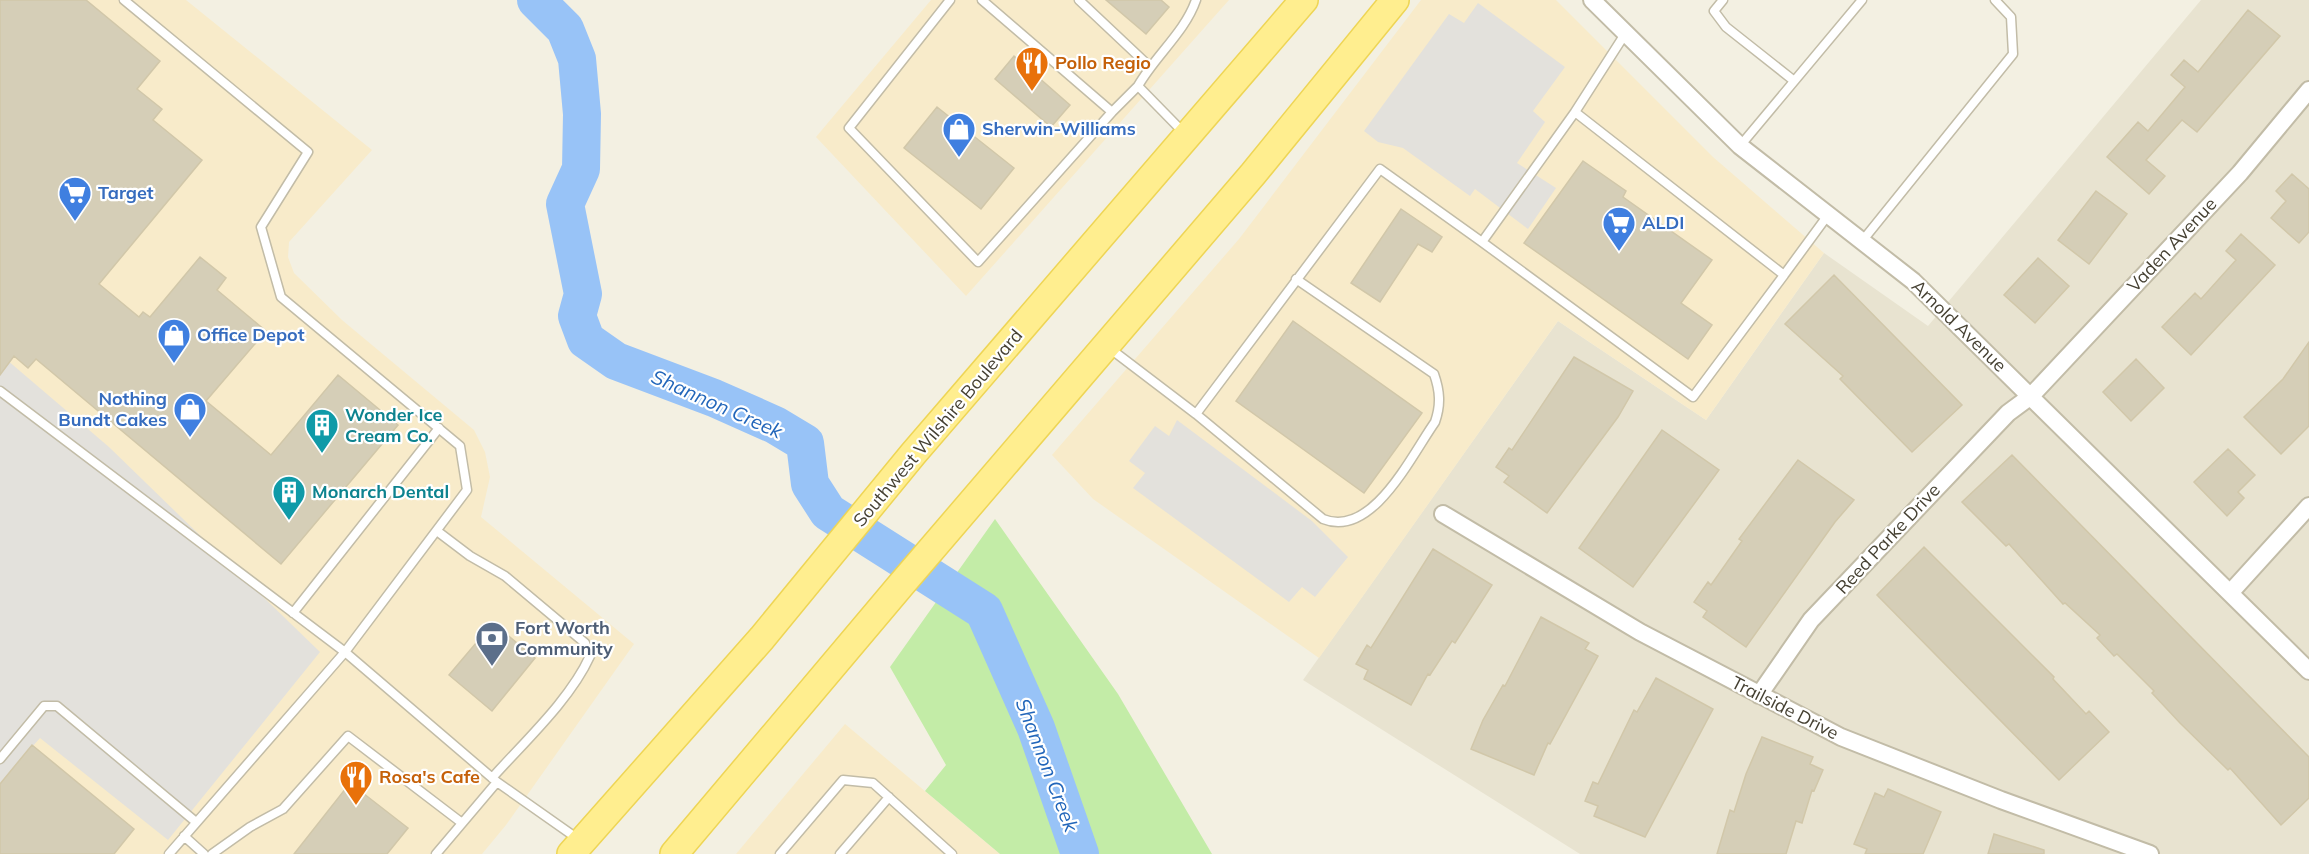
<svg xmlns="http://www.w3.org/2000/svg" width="2309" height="854" viewBox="0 0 2309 854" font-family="Mulish,sans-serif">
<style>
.residential{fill:#e8e3d0}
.commercial{fill:#f8ebca}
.green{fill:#c3eca7}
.parking{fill:#e3e1dc}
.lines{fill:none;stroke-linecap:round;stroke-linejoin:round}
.river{stroke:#98c3f7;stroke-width:38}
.building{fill:#d5ceb7;stroke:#d1c7a9;stroke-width:1.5}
.service-casing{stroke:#c2bca7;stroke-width:11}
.minor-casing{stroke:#c2bca7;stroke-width:20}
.primary-casing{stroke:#eed555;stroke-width:30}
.service{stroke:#fff;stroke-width:8}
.minor{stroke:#fff;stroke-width:16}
.primary{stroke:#ffee8f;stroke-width:27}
.labels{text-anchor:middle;stroke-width:4.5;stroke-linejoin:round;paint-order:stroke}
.food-label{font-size:18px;font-weight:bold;fill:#c56008;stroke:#fff;text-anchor:start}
.shop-label{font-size:18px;font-weight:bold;fill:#366cbe;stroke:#fff;text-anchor:start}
.street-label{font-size:18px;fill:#454032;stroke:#fff}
.culture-label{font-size:18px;font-weight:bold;fill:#0d838f;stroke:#fff;text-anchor:start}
.service-label{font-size:18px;font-weight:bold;fill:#4e5e75;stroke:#fff;text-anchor:start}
.water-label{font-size:20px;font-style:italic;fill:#2266ba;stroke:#fff}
</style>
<rect width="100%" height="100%" fill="#f3f0e2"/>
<path class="residential" d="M2201 0H2309V854H1580L1303 680 1558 321 1706 420 1824 253 1928 326Z"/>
<path class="commercial" d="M0 0H186L372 150 289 242 288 257 294 273 342 320 474 430 485 452 490 477 481 517 634 644 506 825 482 854H0Z
M931 0H1229L966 296 816 137Z
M1421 0H1556L1713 157 1824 253 1706 420 1558 321 1319 658 1093 499 1052 455 1239 239Z
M845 724 1000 854H736Z"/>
<path class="green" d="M995 519 1118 694 1212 854H1000L925 791 946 765 890 667Z"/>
<path class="parking" d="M1478 3 1565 67 1533 111 1545 122 1517 163 1556 188 1528 229 1475 189 1470 196 1403 148 1378 142 1364 131 1449 14 1464 23Z
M0 354 109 447 320 652 168 840 40 738 0 783Z
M1177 420 1312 521 1348 557 1315 597 1302 587 1289 602 1133 488 1145 473 1129 461 1155 426 1169 436Z"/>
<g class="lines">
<path class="river" d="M536 0 565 29 577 59 582 114 581 169 565 204 583 294 577 316 586 340 616 361 714 398 775 425 805 443 810 484 828 512 984 611 1036 728 1080 854"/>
</g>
<path class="building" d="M0 0H86L160 61 137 89 162 109 153 120 202 160 99 284 139 317 143 312 150 317 200 257 226 278 217 290 266 331 206 401 271 455 338 375 398 425 281 564 36 359 28 368 14 356 0 375Z
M1106 0H1161L1169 7 1146 34Z
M2248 10 2280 36 2197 132 2182 120 2146 160 2165 176 2149 194 2107 157 2138 122 2148 131 2185 87 2171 75 2184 60 2198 72Z
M1014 56 1070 105 1051 127 995 79Z
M937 107 1014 168 981 209 904 148Z
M1583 161 1626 191 1623 197 1712 260 1681 303 1712 325 1688 359 1524 243Z
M2292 174 2309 189V232L2299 243 2271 218 2286 201 2276 191Z
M2096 191 2127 214 2089 264 2058 240Z
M1401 209 1442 237 1432 252 1418 244 1380 302 1351 283Z
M2241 234 2275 265 2191 355 2162 327 2195 293 2201 299 2236 260 2226 251Z
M2038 258 2069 286 2035 323 2004 295Z
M1834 275 1962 405 1912 452 1840 379 1843 376 1785 324Z
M1293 321 1422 413 1364 493 1236 401Z
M2309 342V426L2281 454 2244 417 2283 379Z
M1574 357 1633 391 1618 417 1547 513 1504 482 1509 476 1496 467 1509 448 1512 450Z
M2136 359 2164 388 2131 421 2103 392Z
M1662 430 1719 470 1633 587 1579 548Z
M2228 449 2255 475 2238 492 2244 498 2227 516 2194 482Z
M2012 455 2309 757V798L2281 825 2230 768 2228 770 2180 723 2152 693 2154 691 2117 654 2114 656 2097 638 2100 635 2065 603 2063 604 2009 544 2006 546 1962 502Z
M1798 460 1854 500 1835 522 1746 647 1703 617 1707 611 1694 602 1708 582 1711 585 1742 541 1739 539Z
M1924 547 2054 677 2053 679 2086 714 2089 711 2109 732 2059 780 1877 595Z
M1433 549 1492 585 1455 643 1452 641 1430 675 1428 674 1411 705 1364 679 1368 670 1356 664 1367 645 1371 648Z
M1541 617 1589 643 1585 649 1598 656 1550 744 1548 743 1534 775 1471 749 1483 720 1503 685 1505 686Z
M493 623 535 658 492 711 449 675Z
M1656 678 1713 709 1645 837 1594 816 1598 806 1585 801 1593 782 1598 784 1634 710 1637 712Z
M1762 737 1813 757 1810 764 1823 770 1814 791 1812 790 1802 823 1796 821 1786 854H1717L1730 810 1734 812 1746 774Z
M32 745 134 829 114 854H0V784Z
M350 783 408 828 387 854H294Z
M1888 789 1941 812 1923 854H1865L1867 849 1854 844 1875 793 1884 797Z
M1994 834 2044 850V854H1988Z"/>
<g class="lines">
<defs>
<path id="service" d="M124 0 308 152 261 227 281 297 460 446 467 490 345 652 169 854
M950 0 849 128 978 262 1112 112 1138 86 1185 134
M982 0 1112 112
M1079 0 1149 66
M1723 0 1714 11 1726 27 1793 80
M1625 34 1575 112 1784 275 1828 215
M1138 86C1155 56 1185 32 1196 0
M1740 146 1862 0
M1863 240 2013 54 2011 17 1995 0
M1482 242 1693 397 1784 275
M1108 347 1196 414 1380 169 1482 242 1575 112
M0 391 345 652 497 782 578 839
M1196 414 1323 519C1372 539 1411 456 1435 422 1441 405 1440 391 1434 374L1296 279
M437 531 470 556 505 576 585 643 590 656C570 700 524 742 492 778
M293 613 439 428
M0 759 44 706H57L196 822
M184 836 204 854
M212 854 250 827 283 809 348 736 462 823
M436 854 497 782
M780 854 843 780 873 783 952 854
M840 854 889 797"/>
<path id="minor" d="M1592 0 1740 146 1913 281 2309 671
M1443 514 1640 632 1841 737 2001 800 2150 854
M2230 593 2309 506
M1759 695 1811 620 2008 413 2031 396 2240 173 2309 90"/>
<path id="primary" d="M571 854 762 638 913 454 1304 0
M674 854 900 586 1253 174 1395 0"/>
</defs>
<use href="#service" class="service-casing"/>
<use href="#minor" class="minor-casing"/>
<use href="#primary" class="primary-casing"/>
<use href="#service" class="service"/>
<use href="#minor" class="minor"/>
<use href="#primary" class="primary"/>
</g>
<defs>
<symbol id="restaurant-pin" viewBox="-11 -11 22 30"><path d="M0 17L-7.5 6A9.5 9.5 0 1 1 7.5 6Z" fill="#e8710a" stroke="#fff"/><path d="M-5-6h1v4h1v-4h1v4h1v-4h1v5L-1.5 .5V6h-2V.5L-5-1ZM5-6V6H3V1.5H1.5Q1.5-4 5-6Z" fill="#fff"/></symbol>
<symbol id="shop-pin" viewBox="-11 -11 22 30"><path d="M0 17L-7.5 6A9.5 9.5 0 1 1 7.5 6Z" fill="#3f7fe0" stroke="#fff"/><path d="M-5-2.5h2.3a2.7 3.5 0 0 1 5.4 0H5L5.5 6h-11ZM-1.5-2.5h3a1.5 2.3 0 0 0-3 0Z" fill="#fff"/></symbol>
<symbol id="supermarket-pin" viewBox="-11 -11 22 30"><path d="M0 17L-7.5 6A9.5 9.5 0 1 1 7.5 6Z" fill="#3f7fe0" stroke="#fff"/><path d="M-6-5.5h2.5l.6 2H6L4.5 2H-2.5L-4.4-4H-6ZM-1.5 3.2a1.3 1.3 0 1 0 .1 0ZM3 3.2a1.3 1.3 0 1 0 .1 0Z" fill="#fff"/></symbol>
<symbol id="building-pin" viewBox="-11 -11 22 30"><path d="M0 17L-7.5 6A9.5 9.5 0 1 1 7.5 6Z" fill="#0f9aa8" stroke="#fff"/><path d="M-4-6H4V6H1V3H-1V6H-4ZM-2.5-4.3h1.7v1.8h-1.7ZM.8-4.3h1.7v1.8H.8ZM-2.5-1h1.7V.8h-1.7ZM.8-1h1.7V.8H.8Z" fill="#fff"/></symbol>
<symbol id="bank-pin" viewBox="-11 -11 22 30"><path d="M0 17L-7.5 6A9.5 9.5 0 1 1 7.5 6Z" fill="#5c6f8a" stroke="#fff"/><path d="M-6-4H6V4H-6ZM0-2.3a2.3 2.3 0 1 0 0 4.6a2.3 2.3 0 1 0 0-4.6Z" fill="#fff"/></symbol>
</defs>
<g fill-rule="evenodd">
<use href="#restaurant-pin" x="1013" y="44" width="38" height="52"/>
<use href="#shop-pin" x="940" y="110" width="38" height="52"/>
<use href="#supermarket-pin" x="56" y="174" width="38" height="52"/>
<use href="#supermarket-pin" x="1600" y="204" width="38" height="52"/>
<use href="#shop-pin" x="155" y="316" width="38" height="52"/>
<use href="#shop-pin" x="171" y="390" width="38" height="52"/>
<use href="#building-pin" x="303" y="406" width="38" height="52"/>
<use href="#building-pin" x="270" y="473" width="38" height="52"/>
<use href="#bank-pin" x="473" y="619" width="38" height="52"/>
<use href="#restaurant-pin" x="337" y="758" width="38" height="52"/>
</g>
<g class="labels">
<g class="food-label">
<text x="1055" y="69">Pollo Regio</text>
<text x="379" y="783">Rosa's Cafe</text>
</g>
<g class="shop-label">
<text x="982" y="135">Sherwin-Williams</text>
<text x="98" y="199">Target</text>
<text x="1642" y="229">ALDI</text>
<text x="197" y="341">Office Depot</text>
<text x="167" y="405" text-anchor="end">Nothing<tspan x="167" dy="21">Bundt Cakes</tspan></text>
</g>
<g class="street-label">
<text transform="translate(2172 245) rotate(-47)" y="6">Vaden Avenue</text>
<text transform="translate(1959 326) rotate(44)" y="6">Arnold Avenue</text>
<text transform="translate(938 428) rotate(-50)" y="6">Southwest Wilshire Boulevard</text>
<text transform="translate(1888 539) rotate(-47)" y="6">Reed Parke Drive</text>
<text transform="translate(1785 708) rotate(27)" y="6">Trailside Drive</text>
</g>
<g class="culture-label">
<text x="345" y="421">Wonder Ice<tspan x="345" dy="21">Cream Co.</tspan></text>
<text x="312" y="498">Monarch Dental</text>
</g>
<g class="service-label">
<text x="515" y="634">Fort Worth<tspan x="515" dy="21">Community</tspan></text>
</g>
<g class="water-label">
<text transform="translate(717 404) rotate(24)" y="7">Shannon Creek</text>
<text transform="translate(1047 765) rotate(69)" y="7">Shannon Creek</text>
</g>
</g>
</svg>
